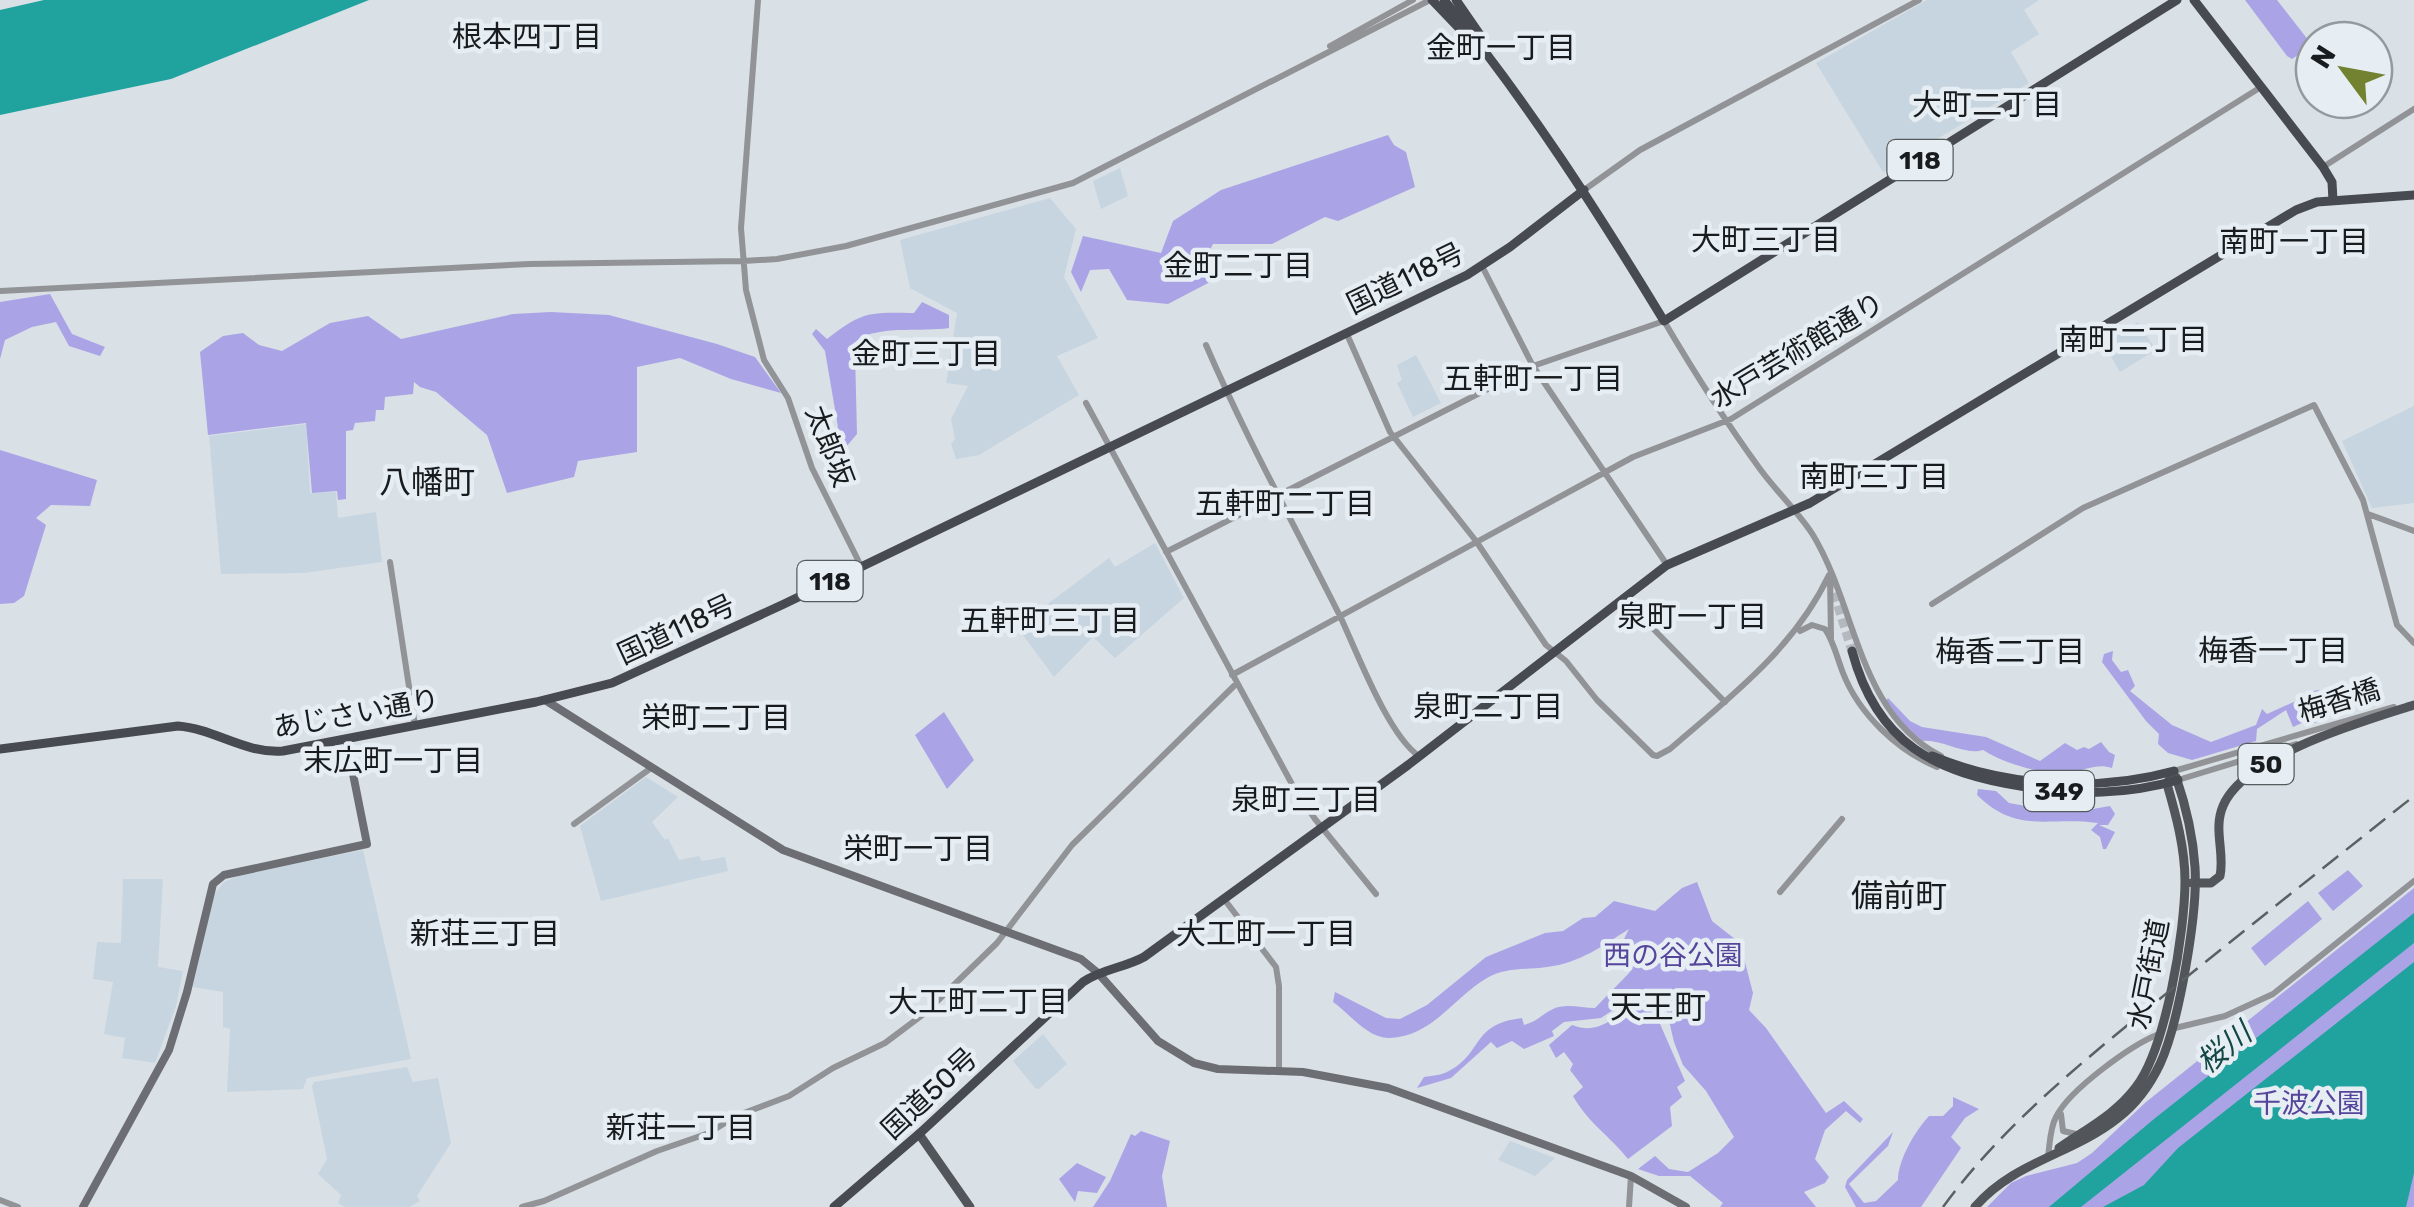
<svg xmlns="http://www.w3.org/2000/svg" width="2414" height="1207" viewBox="0 0 2414 1207" font-family="Rubik,'Noto Sans JP',sans-serif">
<style>
.built{fill:#c7d5e0}
.green{fill:#aaa4e6}
.water{fill:#20a29e}
.lines{fill:none;stroke-linecap:round;stroke-linejoin:round}
.trunk-tunnel{stroke:#b3b9be;stroke-width:9;stroke-dasharray:9 4.5;stroke-linecap:butt}
.tertiary{stroke:#919396;stroke-width:6}
.secondary{stroke:#6c6e73;stroke-width:8}
.primary{stroke:#52555a;stroke-width:9}
.trunk{stroke:#474a50;stroke-width:9}
.rail{stroke:#5b6063;stroke-width:2.5;stroke-dasharray:20 10;stroke-linecap:butt}
.labels{text-anchor:middle;stroke-width:9;stroke-linejoin:round;paint-order:stroke}
.shield{fill:#e6edf3;stroke:#565b5e;stroke-width:2.5}
.shield-label{font-size:25px;font-weight:bold;fill:#191c1e}
.street-label{font-size:28px;fill:#191c1e;stroke:#e6edf3}
.park-label{font-size:28px;fill:#55459b;stroke:#e6edf3}
.neighbourhood-label{font-size:30px;fill:#191c1e;stroke:#e6edf3}
.water-label{font-size:30px;font-style:italic;fill:#134846;stroke:#e6edf3}
.quarter-label{font-size:32px;fill:#191c1e;stroke:#e6edf3}
</style>
<rect width="100%" height="100%" fill="#d9e0e6"/>
<path class="built" d="M1927 0H2039L2024 10 2039 34 2011 52 2029 83 1883 172 1816 63Z
M1120 168 1128 196 1101 209 1093 181Z
M1050 198 1076 229 1064 277 1098 338 1057 356 1079 395 979 455 956 459 951 444 955 439 951 419 968 386 946 383 957 313 910 288 900 240Z
M2138 322 2156 350 2120 372 2103 343Z
M1416 355 1441 403 1413 417 1397 383 1402 380 1397 365Z
M2414 406V503L2372 508 2342 441Z
M306 424 310 493 336 492 338 518 376 512 382 562 304 573 221 574 209 436Z
M1155 543 1184 598 1115 658 1093 637 1054 677 1017 627 1109 558 1115 567Z
M646 777 678 797 652 822 665 840 668 838 679 860 699 856 702 861 725 857 728 871 601 901 580 826Z
M363 850 411 1059 307 1078 303 1089 227 1092 230 1029 223 1027V992L193 987 213 896 224 882 243 874Z
M123 879H163L158 967 183 971 176 1006 155 1063 122 1058 125 1038 104 1034 113 982 93 979 97 942 121 943Z
M1043 1034 1067 1064 1039 1089 1035 1088 1013 1061Z
M407 1067 413 1082 438 1078 451 1143 417 1196 420 1201 409 1207H345L338 1203 341 1195 318 1174 327 1159 312 1086 314 1082Z
M1510 1141 1555 1158 1535 1176 1498 1160Z"/>
<path class="green" d="M2245 0H2277L2309 41 2307 49 2292 59 2287 56Z
M1388 135 1394 145 1406 152 1415 187 1338 221 1325 217 1272 244H1213L1209 252 1210 282 1168 304 1127 300 1109 269 1090 270 1081 292 1071 272 1083 236 1161 253 1173 221 1221 190Z
M50 294 72 334 105 347 100 356 69 346 56 322 32 327 5 340 0 359V302Z
M922 302 949 315V328C919 332 890 326 861 337L855 353 857 434 834 461 830 435 838 427 825 351 812 334 816 329 827 339C862 311 870 312 914 313Z
M551 312 609 315 717 344 755 357 781 393 731 379 680 358 637 367V452L578 461 574 477 507 493 487 435 436 392 420 387 414 382 413 394 385 397 384 410H376L375 421 355 423 353 430 346 431V499L338 500 337 491 312 493 306 423 208 435 200 352 223 336 243 333 259 345 282 351 330 323 368 316 401 339 513 314Z
M0 450 97 480 90 506 51 505 36 518 46 525 24 596 14 603 0 604Z
M2113 651 2112 660 2121 672 2128 670 2135 686 2130 691 2172 725 2211 742 2256 725 2262 709 2267 714 2298 700 2299 694 2319 690 2326 716 2315 723 2308 720 2293 727 2286 710 2257 729 2256 741 2192 760 2168 753 2158 744 2159 734 2146 721 2102 662 2104 654Z
M1888 698 1910 721 1922 727 1986 737 2040 761 2065 743 2077 750 2084 747 2089 749 2101 742 2109 752 2115 755 2112 768C2097 763 2086 770 2072 772 2043 775 2007 765 1983 750 1965 756 1942 739 1923 741L1908 730 1886 701Z
M944 712 974 760 947 789 915 735Z
M1978 789 1996 791 2009 803 2026 806 2038 803 2068 805 2087 810 2110 806 2115 814 2108 825H2099L2115 832 2106 849H2103L2100 837 2091 830 2098 823C2048 816 2018 835 1977 795Z
M2348 870 2363 886 2333 911 2318 893Z
M1697 882 1712 921 1740 943 1753 993 1749 1010 1766 1028 1826 1113 1844 1101 1863 1119 1860 1123 1846 1111 1825 1130 1815 1159 1829 1177 1825 1183 1804 1192 1816 1207H1720L1723 1203 1690 1176H1659L1638 1169 1655 1156 1669 1169 1688 1172 1718 1153 1734 1137 1706 1091 1683 1065 1674 1042 1667 1012 1651 998 1625 1002 1601 1018 1564 1022 1552 1031 1554 1036 1524 1049 1512 1041 1497 1048 1491 1042 1451 1078 1417 1088 1424 1077C1431 1076 1441 1075 1447 1072 1484 1054 1470 1024 1522 1018L1524 1025C1538 1021 1541 1015 1553 1009 1565 1003 1582 1008 1595 1008L1630 972C1619 957 1620 945 1629 929 1602 946 1580 963 1547 967 1526 970 1506 967 1487 978 1453 998 1433 1036 1390 1038 1368 1039 1349 1013 1333 1002L1335 992 1386 1018 1400 1019 1427 1005 1486 957 1545 933 1563 931 1583 918 1595 917 1614 901 1655 911 1682 888Z
M2414 888V1207H1987L2011 1183 2026 1176 2077 1163 2092 1153 2146 1102Z
M2308 901 2322 919 2265 966 2251 948Z
M1639 1007 1650 1009 1657 1017 1685 1081 1677 1087 1682 1097 1670 1107 1672 1126 1628 1159C1610 1136 1588 1123 1573 1096L1583 1087 1570 1070 1573 1064 1564 1052 1556 1058 1549 1045 1572 1025C1605 1037 1612 1011 1639 1007Z
M1953 1097 1979 1109 1965 1118 1951 1137 1961 1148 1921 1207H1856L1845 1187 1847 1180 1893 1132 1888 1146 1849 1184 1864 1203 1876 1201 1898 1180C1898 1160 1915 1131 1929 1116H1943L1953 1106Z
M1141 1131 1170 1141 1162 1176 1167 1207H1093L1110 1181 1131 1134 1135 1136Z
M1077 1163 1106 1177 1097 1193 1078 1191 1075 1202 1059 1179Z"/>
<path class="water" d="M44 0H369L171 79 0 115V10Z
M2414 913V943L2081 1207H2049L2154 1119Z
M2414 962V1173L2406 1207H2103L2144 1185 2178 1148Z"/>
<g class="lines">
<path class="trunk-tunnel" d="M1830 580 1852 651"/>
<path class="tertiary" d="M758 0 741 228 746 290 764 360 788 398 812 468 861 566
M1330 46 1413 0
M2323 167 2414 109
M1584 190 1640 150 1919 0
M1482 266 1533 366 1667 565
M0 291 530 264 743 261 777 259 846 246 1073 183 1430 0
M1346 332 1390 432 1476 541 1546 645 1566 661 1597 700 1653 755 1657 756 1670 749C1730 697 1794 649 1829 575
M1206 345C1246 438 1295 526 1340 616 1357 652 1388 735 1419 756
M1086 403 1293 786 1315 819 1376 894
M2368 514 2414 531
M1166 552 1533 366 1664 321C1694 372 1725 421 1760 469 1776 491 1800 514 1813 535 1857 608 1858 713 1941 756
M390 562 415 726
M1830 576 1831 638
M1623 598 1725 702
M1932 604 2083 508 2314 405 2363 500 2397 625 2414 643
M1800 631 1812 625 1825 629C1834 642 1837 658 1843 673 1859 714 1897 750 1937 767
M1232 675 1633 457 1731 419 2261 87
M2174 771 2394 707
M2178 780 2296 744
M574 824 651 768
M1780 892 1842 819
M1224 899 1276 967 1279 986V1069
M2171 1029 2225 1016 2273 994 2414 881
M2061 1114 2063 1131 2076 1134
M2048 1156C2050 1143 2050 1128 2056 1117 2069 1090 2131 1045 2159 1034
M0 1200 18 1207
M522 1207 544 1201 657 1151 709 1133 736 1116 789 1096 833 1068 885 1043 925 1013 997 943 1072 845 1237 683
M1629 1207 1631 1176"/>
<path class="secondary" d="M545 700 783 850 1081 959 1098 973 1158 1041 1194 1063 1218 1069 1303 1072 1388 1088 1631 1176 1686 1207
M83 1207 169 1050 187 992 213 884 224 875 367 844 346 739"/>
<path class="primary" d="M2192 883H2211L2220 876C2225 853 2213 829 2223 806 2244 755 2364 721 2414 705
M919 1134 970 1207
M2059 1148C2086 1129 2115 1115 2136 1087 2166 1048 2185 931 2185 881 2185 848 2176 815 2167 784L2170 778
M1975 1207C2013 1162 2073 1154 2118 1118 2136 1104 2150 1085 2160 1064 2179 1023 2198 912 2195 867 2193 837 2186 806 2176 777"/>
<path class="trunk" d="M1432 0 1476 46
M1444 0C1527 101 1596 209 1664 321L2177 0
M1456 0 1483 39
M2194 0 2323 167 2332 182 2333 201
M1852 651C1877 744 1935 773 2026 787 2078 795 2126 795 2178 780
M0 749 178 726C215 729 245 754 283 751L536 702 612 683 784 604 1467 275 1510 247 1584 190
M1932 756C2006 787 2098 792 2174 771
M834 1207 919 1134 1083 982C1102 969 1124 968 1144 957L1408 765 1667 565 1810 503 2296 210 2317 202 2414 195"/>
<path class="rail" d="M1943 1207C2001 1128 2076 1067 2151 1006 2238 935 2326 866 2414 796"/>
</g>
<g class="labels">
<g class="shield">
<rect x="1887.5" y="140" width="65" height="40" rx="8"/>
<rect x="797.5" y="561" width="65" height="40" rx="8"/>
<rect x="2238.5" y="744" width="55" height="40" rx="8"/>
<rect x="2024" y="771" width="70" height="40" rx="8"/>
</g>
<g class="shield-label">
<text x="1920" y="169">118</text>
<text x="830" y="590">118</text>
<text x="2266" y="773">50</text>
<text x="2059" y="800">349</text>
</g>
<g class="street-label">
<text transform="translate(1405 278) rotate(-26)" y="10">国道118号</text>
<text transform="translate(1797 350) rotate(-31)" y="10">水戸芸術館通り</text>
<text transform="translate(830 446) rotate(69)" y="10">太郎坂</text>
<text transform="translate(676 629) rotate(-25)" y="10">国道118号</text>
<text transform="translate(2339 700) rotate(-17)" y="10">梅香橋</text>
<text transform="translate(356 713) rotate(-10)" y="10">あじさい通り</text>
<text transform="translate(2148 974) rotate(-79)" y="10">水戸街道</text>
<text transform="translate(929 1093) rotate(-43)" y="10">国道50号</text>
</g>
<g class="park-label">
<text x="1673" y="965">西の谷公園</text>
<text x="2309" y="1113">千波公園</text>
</g>
<g class="neighbourhood-label">
<text x="527" y="47">根本四丁目</text>
<text x="1501" y="58">金町一丁目</text>
<text x="1987" y="115">大町二丁目</text>
<text x="1766" y="250">大町三丁目</text>
<text x="2294" y="252">南町一丁目</text>
<text x="1238" y="276">金町二丁目</text>
<text x="2133" y="350">南町二丁目</text>
<text x="926" y="364">金町三丁目</text>
<text x="1533" y="389">五軒町一丁目</text>
<text x="1874" y="487">南町三丁目</text>
<text x="1285" y="514">五軒町二丁目</text>
<text x="1692" y="627">泉町一丁目</text>
<text x="1050" y="631">五軒町三丁目</text>
<text x="2273" y="661">梅香一丁目</text>
<text x="2010" y="662">梅香二丁目</text>
<text x="1488" y="717">泉町二丁目</text>
<text x="716" y="728">栄町二丁目</text>
<text x="393" y="771">末広町一丁目</text>
<text x="1306" y="810">泉町三丁目</text>
<text x="918" y="859">栄町一丁目</text>
<text x="485" y="944">新荘三丁目</text>
<text x="1266" y="944">大工町一丁目</text>
<text x="978" y="1012">大工町二丁目</text>
<text x="681" y="1138">新荘一丁目</text>
</g>
<g class="water-label">
<text transform="translate(2224 1048) rotate(-39)" y="10">桜川</text>
</g>
<g class="quarter-label">
<text x="427" y="493">八幡町</text>
<text x="1899" y="907">備前町</text>
<text x="1658" y="1018">天王町</text>
</g>
</g>
<g transform="translate(2344 70) rotate(302)"><circle r="48" fill="#e6edf3" stroke="#94999e" stroke-width="2.5"/>
<path d="M0-8L18 38L0 25L-18 38Z" fill="#728230"/>
<text y="-15" font-size="28" font-weight="bold" text-anchor="middle" fill="#191c1e">N</text>
</g>
</svg>
